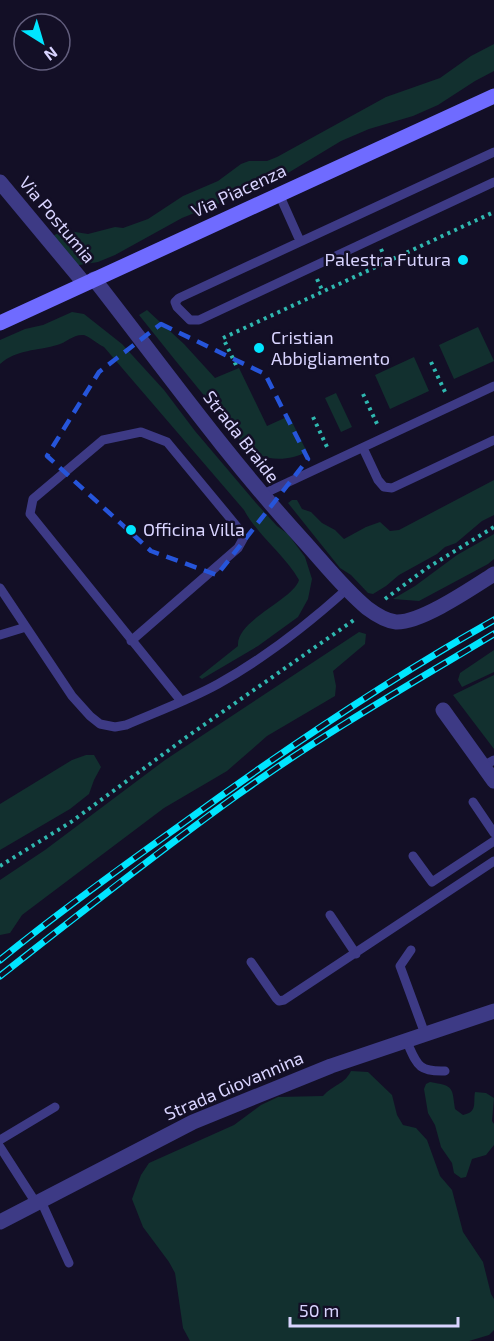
<svg xmlns="http://www.w3.org/2000/svg" width="494" height="1341" viewBox="0 0 494 1341" font-family="'Exo 2',sans-serif">
<style>
.green{fill:#12302f}
.lines{fill:none;stroke-linecap:round;stroke-linejoin:round}
.path{stroke:#2fb8b0;stroke-width:4;stroke-dasharray:3 4.5;stroke-linecap:butt}
.lane{stroke:#3d3a85;stroke-width:9}
.street{stroke:#3d3a85;stroke-width:15}
.secondary{stroke:#6f6bff;stroke-width:15}
.rail-casing{stroke:#00e5ff;stroke-width:7}
.rail{stroke:#130f26;stroke-width:4.5;stroke-dasharray:14;stroke-linecap:butt}
.marked{fill:none;stroke:#2655da;stroke-width:4.5;stroke-dasharray:12 8;stroke-linejoin:round}
.poi-dot{fill:#00e5ff;stroke:#130f26;stroke-width:2}
.labels{text-anchor:middle;stroke-width:5;stroke-linejoin:round;paint-order:stroke}
.street-label{font-size:18px;fill:#d9d4ff;stroke:#130f26}
.poi-label{font-size:18px;fill:#d9d4ff;stroke:#130f26;text-anchor:start}
</style>
<rect width="100%" height="100%" fill="#130f26"/>
<path class="green" d="M494 44V71L475 81 438 105 413 116 369 129 341 141 273 182 182 218 115 255 98 262 73 266 51 237 60 232 69 231 88 234 115 227 123 228 148 219 183 196 218 181 241 164 249 161H267L277 157 386 97 440 78 471 56Z
M147 310 184 344 215 378 239 368 267 426 289 416 307 452C292 459 274 462 258 454 237 443 226 422 211 404 187 375 163 345 139 315Z
M72 312 84 314 122 344 164 390 195 431 256 503 277 526 288 534 305 557 312 579 308 599 298 617 258 646 202 679 199 677 238 646C236 620 293 600 299 580 284 554 259 537 244 510L104 347C98 344 90 337 84 335 73 334 66 343 57 345 37 351 17 349 0 364V340L25 329 43 325Z
M478 327 494 361 454 379 439 345Z
M414 357 429 391 390 409 375 375Z
M336 393 352 427 341 432 325 398Z
M494 480V515L482 521 456 543 445 547 437 554 399 575 386 586 373 594 368 593 351 575 340 568 288 503 292 500H297L302 509 311 512 322 523 335 530 344 539 366 527 380 522 390 531 399 530Z
M494 534V559L488 564 419 601 393 599 415 586 457 555Z
M359 632 366 634 365 644 333 671 336 686 335 696 267 736 227 771 164 808 22 915 10 933 0 935V880L45 850 165 760Z
M494 650V672L462 687 458 680 460 673Z
M494 675V749L453 695Z
M86 755H94L101 767 94 780 89 794 70 809 0 850V804L72 760Z
M351 1071 368 1072 392 1095 397 1115 403 1125 416 1128 427 1140 440 1176 452 1190 463 1232 483 1262 491 1294 494 1299V1330L489 1335 469 1341H190L183 1328 175 1273 169 1262 143 1227 132 1199 141 1175 149 1163 234 1125 261 1105 278 1097 323 1096C334 1084 344 1085 351 1071Z
M430 1082C454 1086 452 1087 455 1109L463 1115C478 1112 473 1103 475 1092L486 1093 494 1098 492 1121 494 1124V1145L486 1155 472 1159 466 1177 461 1178 454 1173 452 1163 441 1147 435 1125 428 1113 424 1089 426 1084Z"/>
<g class="lines">
<path class="path" d="M381 249 387 262
M317 279 323 292
M431 362 446 394
M236 365 223 338 494 212
M363 394 378 426
M313 417 327 447
M385 599 427 568 494 527
M0 866 71 822 188 736 354 620"/>
<path class="lane" d="M494 152 179 298 175 302 177 307 190 320H199L494 182
M279 194 300 241
M363 448 378 480 384 487 392 488 494 440
M261 495 494 386
M0 588 72 696 90 716 100 724 115 727 126 725C156 712 189 700 218 684 265 658 307 625 347 589
M0 635 26 627
M131 641 238 548 243 539 239 529 167 442 141 432 103 440 33 499 30 514 181 701
M483 766 494 760
M473 802 494 833
M413 856 432 882 494 841
M330 915 356 954
M411 950 400 966 425 1034
M251 962 276 998 279 1001 284 1000 494 861
M406 1040C417 1064 417 1072 445 1071
M0 1140 55 1107
M0 1147 36 1203
M41 1201 69 1263"/>
<path class="street" d="M0 182 84 283
M94 279C162 366 227 457 302 539 323 562 343 588 367 608 375 614 386 621 396 622 421 623 472 588 494 574
M443 710 494 781
M0 1222 193 1122 331 1066 494 1011"/>
<path class="secondary" d="M0 323 494 96"/>
<defs>
<path id="rail" d="M0 960C59 912 120 868 182 824 282 751 386 681 494 620
M0 976C78 915 155 854 236 796 318 737 407 686 494 634"/>
</defs>
<use href="#rail" class="rail-casing"/>
<use href="#rail" class="rail"/>
</g>
<path class="marked" d="M161 324 265 374 308 459 217 575 151 551 47 456 99 372Z"/>
<g class="poi-dot">
<circle cx="463" cy="260" r="6"/>
<circle cx="259" cy="348" r="6"/>
<circle cx="131" cy="530" r="6"/>
</g>
<g class="labels">
<g class="street-label">
<text transform="translate(239 191) rotate(-25)" y="6">Via Piacenza</text>
<text transform="translate(57 220) rotate(50)" y="6">Via Postumia</text>
<text transform="translate(241 437) rotate(52)" y="6">Strada Braide</text>
<text transform="translate(234 1086) rotate(-23)" y="6">Strada Giovannina</text>
</g>
<g class="poi-label">
<text x="451" y="266" text-anchor="end">Palestra Futura</text>
<text x="271" y="344">Cristian<tspan x="271" dy="21">Abbigliamento</tspan></text>
<text x="143" y="536">Officina Villa</text>
</g>
</g>
<g transform="translate(42 42) rotate(143)"><circle r="28" fill="#130f26" stroke="#625e7d" stroke-width="1.5"/>
<path d="M0-4.5L10 22L0 15L-10 22Z" fill="#00e5ff"/>
<text y="-9" font-size="16" font-weight="bold" text-anchor="middle" fill="#d9d4ff">N</text>
</g>
<path d="M290 1317v9h168v-9" fill="none" stroke="#d9d4ff" stroke-width="3"/>
<text x="299" y="1317" font-size="18" fill="#d9d4ff" stroke="#130f26" stroke-width="4.5" paint-order="stroke">50 m</text>
</svg>
